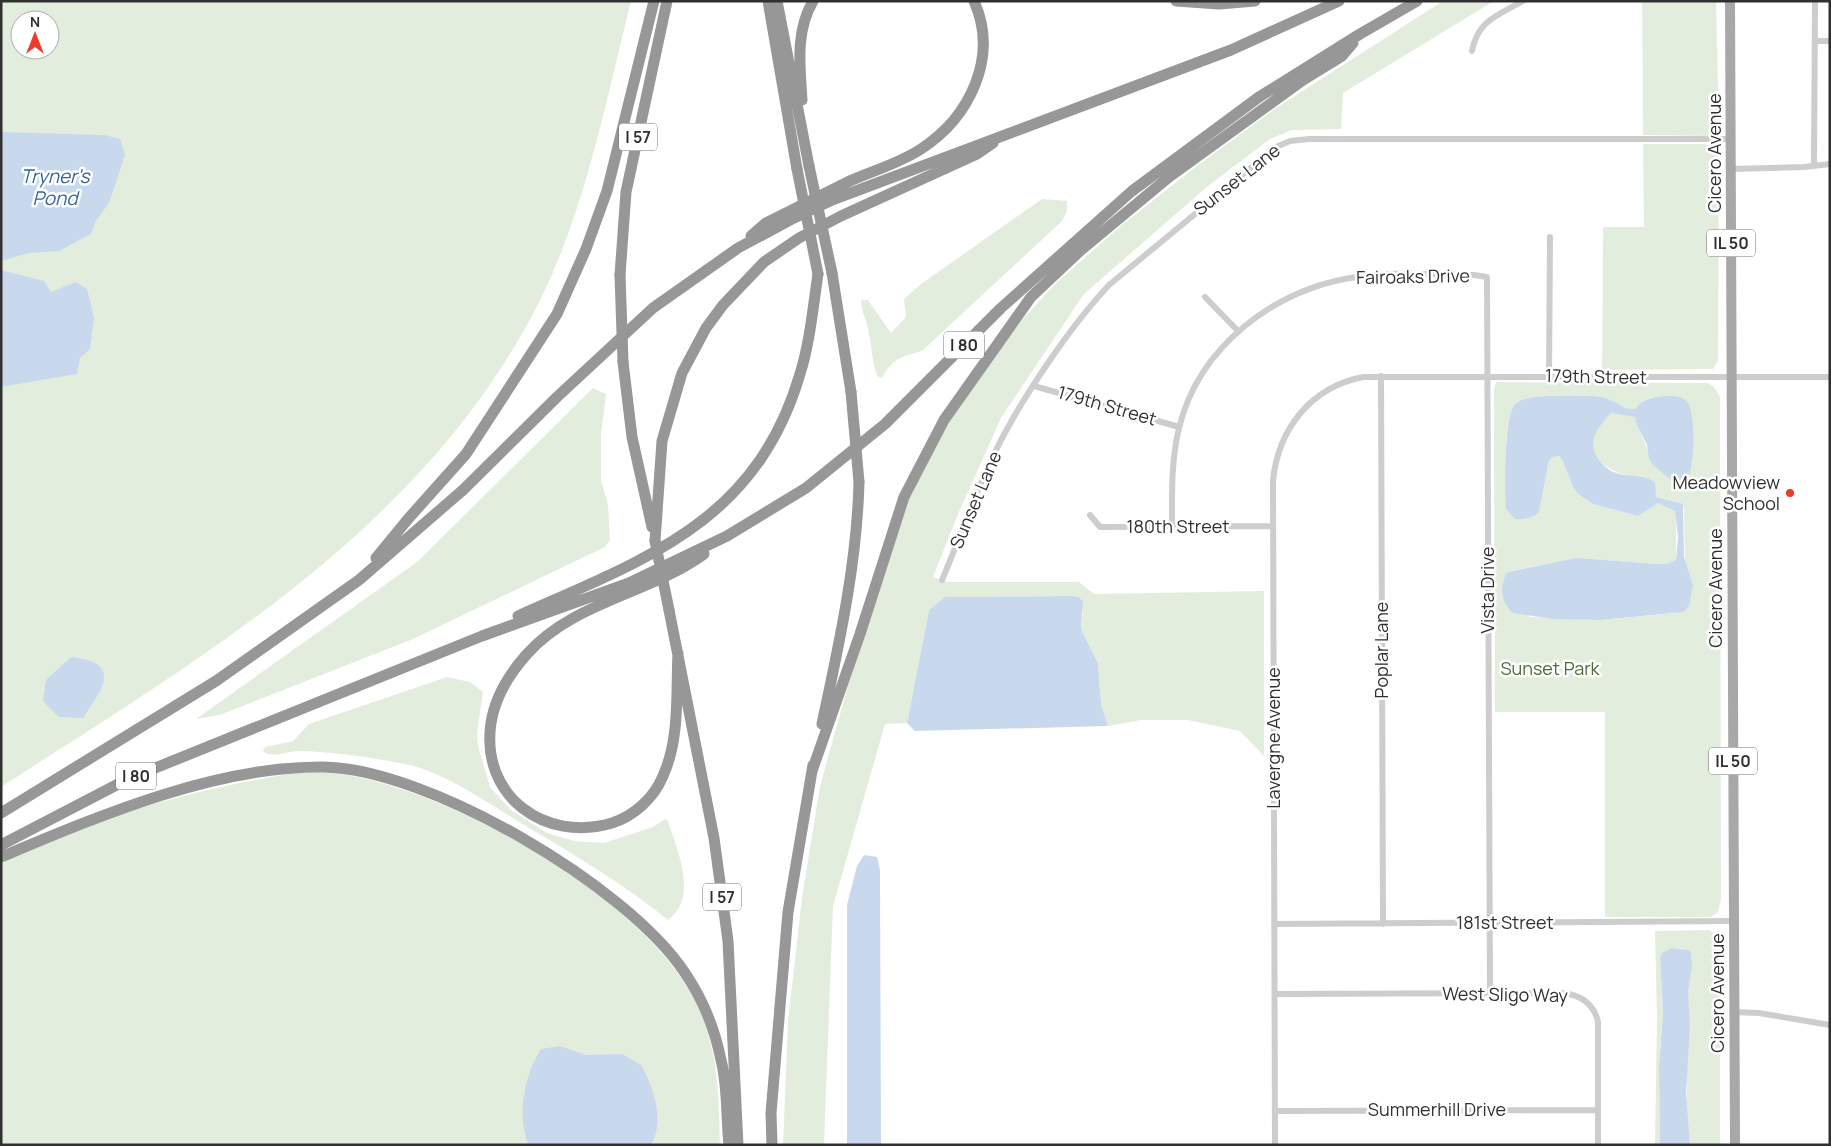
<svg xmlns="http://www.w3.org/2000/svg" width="1831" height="1146" viewBox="0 0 1831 1146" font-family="Manrope,sans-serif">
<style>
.green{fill:#e3eddd;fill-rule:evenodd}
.water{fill:#c8d9ee}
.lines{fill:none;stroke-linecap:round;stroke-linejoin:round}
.minor{stroke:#cdcdcd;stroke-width:6}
.primary{stroke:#a8a8a8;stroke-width:10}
.motorway{stroke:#979797;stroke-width:11}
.motorway-bridge{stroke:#979797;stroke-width:11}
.poi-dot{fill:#f03a28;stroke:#fff;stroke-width:2}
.labels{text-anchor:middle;stroke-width:5;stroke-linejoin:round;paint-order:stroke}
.shield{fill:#fff;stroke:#6e6e6e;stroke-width:1}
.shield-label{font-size:16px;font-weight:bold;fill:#303030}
.street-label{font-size:18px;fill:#303030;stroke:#fff}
.poi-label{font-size:18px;fill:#303030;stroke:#fff;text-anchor:end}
.park-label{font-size:18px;fill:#4a6e3a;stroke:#fff}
.water-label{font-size:19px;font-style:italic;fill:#386397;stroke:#fff}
</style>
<rect width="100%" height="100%" fill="#fff"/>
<path class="green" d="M1 1H631C607 97 585 210 541 298 429 525 206 655 1 787ZM20 20H50V50H20Z
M1443 1H1494L1343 93 1341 129 1292 130 1270 139 1208 186 1084 294 1001 418 958 514 933 577 947 582H1079L1094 594 1264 591V756L1240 731 1188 720H1141L1108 726 1101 704 1098 663 1081 629 1083 610 1070 596 945 597 929 610 907 723 885 724 833 906 824 1145H783L788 1021 802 898 820 786 858 650 908 497 951 416 1022 320 1055 284 1123 224 1193 169 1273 110Z
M1642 1H1716L1719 124 1709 136 1643 135Z
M1643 144H1704L1715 148 1719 156 1718 360 1713 369 1602 370 1603 227H1644Z
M1042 199 1067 201V211L1062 221 922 351C901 357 893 358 882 378L878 377C872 363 872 349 869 334 868 322 861 313 861 300H868L891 333 906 317 904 299 921 284Z
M1496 382 1708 383 1714 387 1720 397 1721 900 1718 912 1711 917H1605V712H1495L1494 389ZM1586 396C1592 396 1599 396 1604 398 1616 402 1622 409 1636 409L1643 401 1652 397 1692 415V461L1661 471 1653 465 1635 417 1611 412C1606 418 1599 424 1596 430 1579 462 1621 477 1644 478L1655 491 1656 497 1679 503 1684 507 1685 565 1675 613 1601 620 1530 617 1502 595 1504 579 1512 571 1534 566 1589 559 1659 564 1667 565 1676 560V511L1658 503 1638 516 1593 504 1578 494 1573 487 1562 458 1558 456 1553 457 1549 461 1539 512 1506 499C1506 477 1502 416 1517 401Z
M593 388 606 394 601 435V481L608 504 610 540 605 547 413 639 220 715 196 719 417 562Z
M447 677 470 682 483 692 477 733 478 746 490 787 511 810 547 833 574 841 604 843 653 827 665 819 668 821C677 850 699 897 668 920 621 882 568 851 516 820 483 800 444 772 405 764 370 757 334 752 299 751 289 751 270 759 263 751L265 747 293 741 309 724Z
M295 773C310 773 326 772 340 774 452 790 643 898 695 1001 718 1046 719 1095 720 1145H1V863C94 817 193 789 295 773Z
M1709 930 1717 935 1720 945V1145H1690C1683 1094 1689 1042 1688 991 1688 977 1692 966 1691 952L1685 949 1672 948 1660 958 1663 1013 1659 1064 1660 1145H1655L1657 1017 1655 931Z"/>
<path class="water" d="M1 132 105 135 120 139 125 155 109 203 95 222 91 234 59 251 29 253 1 261Z
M1 270 44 281 51 292 76 282 87 289 94 317 90 349 80 358 77 374 1 387Z
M1586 396C1595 396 1602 396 1610 400 1620 404 1623 409 1636 409 1640 401 1650 397 1659 397 1668 396 1681 394 1688 403 1696 414 1694 468 1688 479L1678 481 1671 480 1653 465 1649 459 1647 445 1637 425 1635 417 1611 413C1600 426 1586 438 1597 457 1614 485 1640 469 1655 483L1656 497 1683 504 1684 557 1693 585 1689 606 1683 612 1601 620 1553 619 1513 613C1501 602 1499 589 1506 574L1512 571 1577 558 1659 564H1667L1676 560 1678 537 1675 511 1658 503 1638 516 1593 504 1578 494 1573 487 1562 459 1559 456 1553 457 1549 461 1539 512C1532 519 1524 519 1515 519L1506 509C1505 492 1503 409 1517 402 1531 394 1570 396 1586 396Z
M1070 596 1079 597 1083 602 1081 629 1098 663 1101 704 1108 726 915 731 907 723 929 610 945 597Z
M71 657C124 663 102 689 83 718L59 717 43 701 46 680Z
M864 855 877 857 880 870 881 1145H847V905L857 866Z
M1672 948 1689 950 1691 952 1692 966 1688 991 1690 1026 1686 1092 1690 1145H1660L1659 1065 1663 1013 1660 958 1662 953Z
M560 1046 586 1055 622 1054 641 1065C654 1088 665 1121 651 1145H528C517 1113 524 1076 541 1049Z"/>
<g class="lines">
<path class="minor" d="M1815 41H1830
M1472 51C1478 20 1497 16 1523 1
M1814 164 1815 1
M1731 169 1804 167 1830 164
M1205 297 1238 331
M1381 376 1383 924
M1549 377 1550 237
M1034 386 1179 427
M1090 515 1100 527 1273 526
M1172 527C1172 493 1171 461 1179 428 1199 346 1275 289 1356 277 1394 271 1435 275 1474 275L1487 277 1490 993
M942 580C960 538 975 493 995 452 1021 399 1069 328 1109 285L1276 147 1290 141 1309 139H1731
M1276 924 1734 921
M1275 994 1561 993C1579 994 1594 1003 1598 1022V1145
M1734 1012 1759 1013 1830 1025
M1275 1111 1598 1110
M1275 1145 1273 481C1278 429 1311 387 1363 377H1830"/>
<path class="primary" d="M1730 1 1735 1145"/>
<path class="motorway" d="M768 1 797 169
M777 1 809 166
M1176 1 1219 4 1255 1
M802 100C800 66 795 32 813 1
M751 236 766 223C795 209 823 194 852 180 875 170 900 163 921 149 970 117 999 57 974 1
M832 273 851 392
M620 275 626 192 667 1
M623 362 632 437 652 527
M655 541 662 441 682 373 706 328 723 305 764 262 799 238 841 216 977 154 993 143
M376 558 408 519 466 454 557 314 586 249 607 191 654 1
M669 610 714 838 728 941 738 1145
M518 616C645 559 756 523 800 374 810 342 813 307 818 274
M678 653C676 694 680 738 663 776 654 798 634 816 612 823 545 843 480 796 491 723 495 697 510 673 527 654 573 602 649 594 704 554
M822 724C839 644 857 564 859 482
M812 771 860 634 904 497 944 420 1031 297 1081 250 1169 177 1303 80 1342 56 1353 43
M1 813 216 681 359 580 463 490 557 397 653 308 738 248 794 218 832 200 1231 50 1339 1
M1 845 128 779 482 636 629 583 727 536 806 488 885 424 1001 308 1132 191 1259 97 1360 34 1417 1
M1 857C99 816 215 766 323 767 427 768 628 886 685 973 702 998 715 1030 721 1060 728 1087 726 1117 729 1145
M772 1145 771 1113 788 912 813 765"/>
<path class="motorway-bridge" d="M809 166 832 273
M797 169 818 274
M620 275 623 362
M851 392 859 482
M655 541 669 610"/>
</g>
<circle class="poi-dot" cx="1790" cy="493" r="5"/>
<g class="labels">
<g class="shield">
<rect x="619" y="123.5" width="38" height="27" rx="4"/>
<rect x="1707" y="229.5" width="48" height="27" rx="4"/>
<rect x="944" y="331.5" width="40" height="27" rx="4"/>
<rect x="1709" y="747.5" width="48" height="27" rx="4"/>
<rect x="116" y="762.5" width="40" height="27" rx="4"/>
<rect x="703" y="883.5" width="38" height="27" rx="4"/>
</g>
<g class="shield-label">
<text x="638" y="143">I 57</text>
<text x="1731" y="249">IL 50</text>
<text x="964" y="351">I 80</text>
<text x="1733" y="767">IL 50</text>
<text x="136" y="782">I 80</text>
<text x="722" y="903">I 57</text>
</g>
<g class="street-label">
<text transform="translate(1715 153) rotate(-90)" y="6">Cicero Avenue</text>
<text transform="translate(1237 180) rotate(-38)" y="6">Sunset Lane</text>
<text transform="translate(1413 277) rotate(-1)" y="6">Fairoaks Drive</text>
<text transform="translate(1596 377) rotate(1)" y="6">179th Street</text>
<text transform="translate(1107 406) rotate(16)" y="6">179th Street</text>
<text transform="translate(976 500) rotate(-67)" y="6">Sunset Lane</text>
<text x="1178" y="533">180th Street</text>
<text transform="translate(1716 588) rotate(-90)" y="6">Cicero Avenue</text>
<text transform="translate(1488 590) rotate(-90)" y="6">Vista Drive</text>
<text transform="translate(1382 650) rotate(-90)" y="6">Poplar Lane</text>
<text transform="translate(1274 738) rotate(-90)" y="6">Lavergne Avenue</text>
<text x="1505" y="929">181st Street</text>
<text transform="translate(1718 993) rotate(-90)" y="6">Cicero Avenue</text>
<text transform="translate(1505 995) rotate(1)" y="6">West Sligo Way</text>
<text x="1437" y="1116">Summerhill Drive</text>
</g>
<g class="poi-label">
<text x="1780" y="489">Meadowview<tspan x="1780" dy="21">School</tspan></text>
</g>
<g class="park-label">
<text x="1550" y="675">Sunset Park</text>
</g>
<g class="water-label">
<text x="55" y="183">Tryner's<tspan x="55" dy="22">Pond</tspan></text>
</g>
</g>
<rect width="1831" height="1146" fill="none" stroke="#303030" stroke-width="5"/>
<g transform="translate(35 35)"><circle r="24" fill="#ffffff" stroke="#acacac"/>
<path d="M0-4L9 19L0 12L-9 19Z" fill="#f03a28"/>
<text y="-8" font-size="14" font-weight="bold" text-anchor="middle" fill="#303030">N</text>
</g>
</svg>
